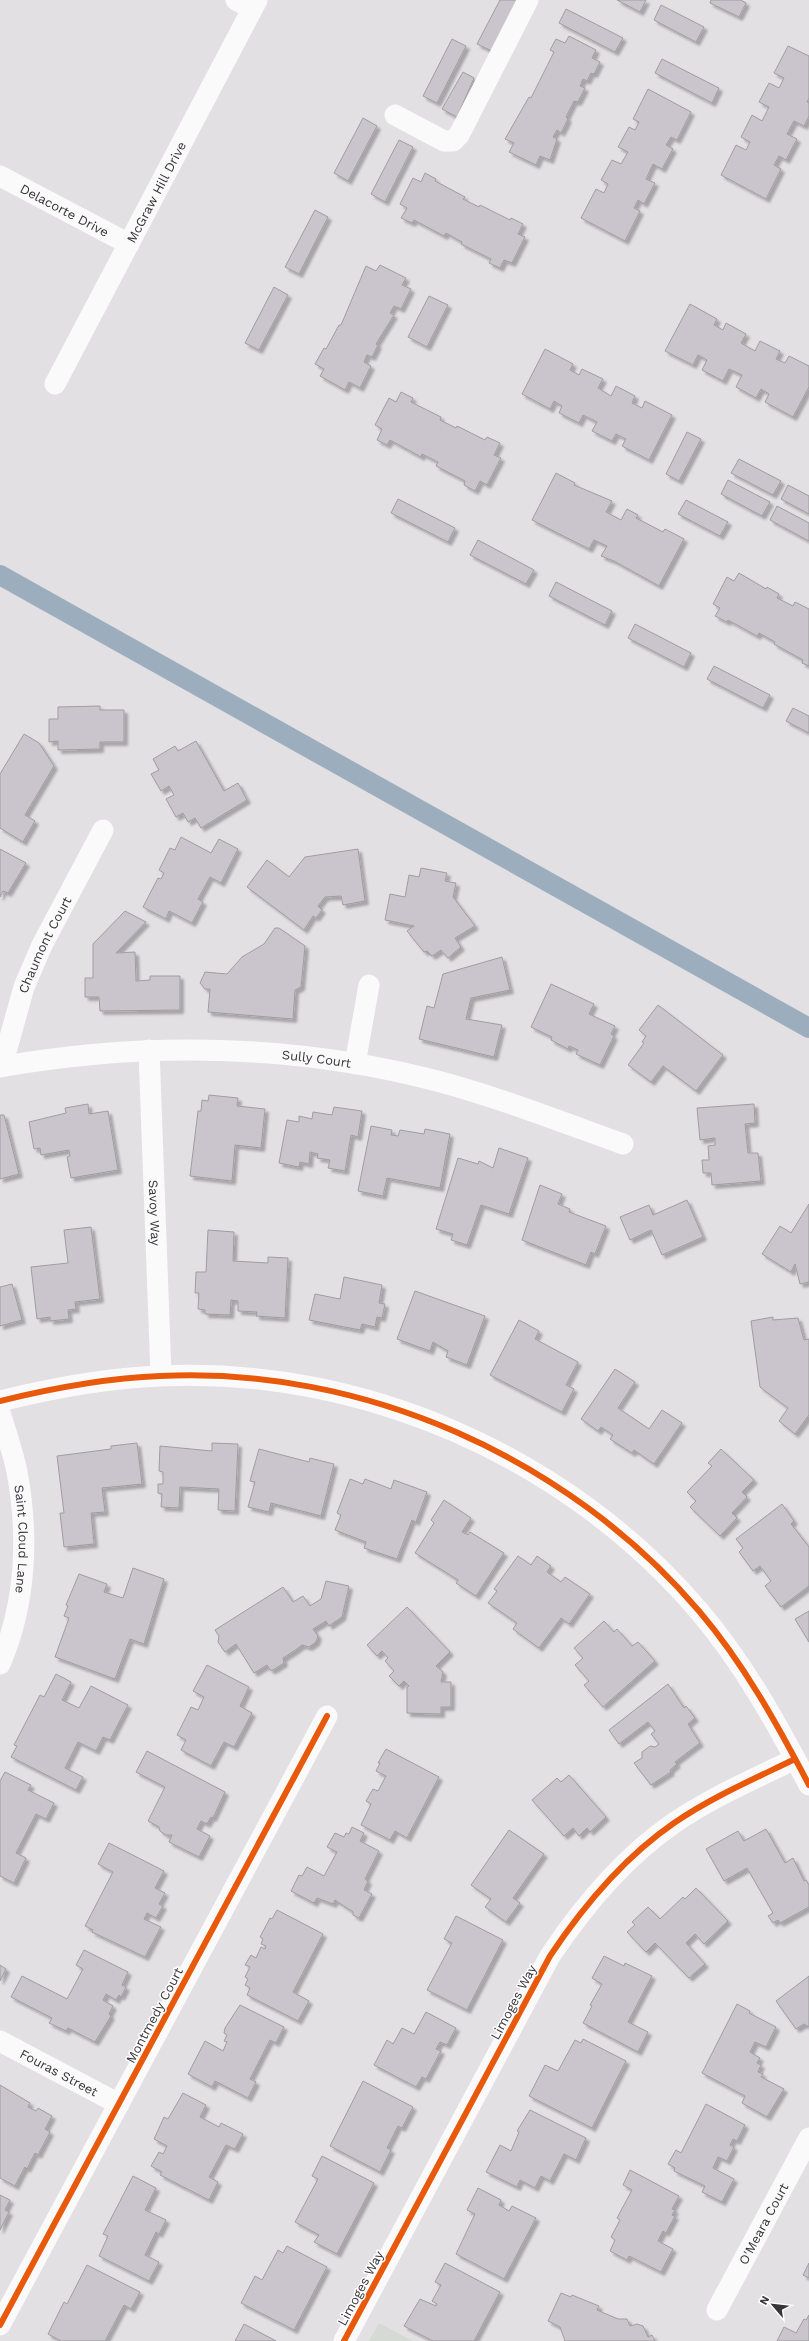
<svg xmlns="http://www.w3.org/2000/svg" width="809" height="2341" viewBox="0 0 809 2341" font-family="'Work Sans',sans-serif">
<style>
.green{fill:#d5dbd4}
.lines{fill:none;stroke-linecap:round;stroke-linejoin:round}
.canal{stroke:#9caebd;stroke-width:20}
.building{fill:#cac5cc;stroke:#9f9da0;filter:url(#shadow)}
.minor{stroke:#fbfafb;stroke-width:21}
.cycleway-casing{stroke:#fff;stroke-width:8}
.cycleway{stroke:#e8590c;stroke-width:6}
.labels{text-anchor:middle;stroke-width:3;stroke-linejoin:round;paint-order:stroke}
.street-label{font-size:13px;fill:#373438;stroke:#fff}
</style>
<defs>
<filter id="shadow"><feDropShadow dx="3.5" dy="3.5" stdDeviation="1" flood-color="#0004"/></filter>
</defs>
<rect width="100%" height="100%" fill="#e3e0e4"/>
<path class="green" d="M379 2323 413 2341H369Z"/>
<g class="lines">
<path class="canal" d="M0 575 809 1028"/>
</g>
<path class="building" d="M500 0H519L492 51 477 44Z
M617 0H646L640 12Z
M711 0H741L746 3 739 17 710 3Z
M661 5 704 27 696 42 654 20Z
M566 9 623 38 615 52 559 23Z
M569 36 596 50 592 58 600 62 594 74 591 73 587 81 583 79 580 86 585 88 578 102 574 101 566 117 568 119 561 133 557 130 553 137 557 139 550 160 540 156 536 165 509 152 514 143 505 139 529 97 531 98 554 52 550 50 556 39 565 43Z
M452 39 466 46 437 103 423 96Z
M788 46 809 56V98L807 102 809 103V116L804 126 794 121 787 134 797 139 786 160 779 156 774 165 781 169 766 199 721 175 736 145 746 150 750 142 741 137 752 115 762 121 769 107 759 102 769 83 779 88 784 78 774 73Z
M662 59 719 88 712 103 655 73Z
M463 72 474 78 457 117 442 109Z
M648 89 691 112 677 140 671 137 666 145 673 149 662 169 653 164 646 179 655 183 644 204 638 200 634 208 640 211 625 241 581 218 596 189 604 193 608 184 601 180 612 160 621 164 628 152 618 147 629 127 635 130 639 122 633 119Z
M363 118 377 126 348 181 334 173Z
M399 140 413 147 385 202 371 194Z
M425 173 436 179 435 181 465 197 463 199 479 207 480 205 510 220 511 218 523 224 518 234 525 237 512 263 504 260 500 268 489 263 491 259 461 244 462 242 446 233 444 236 414 220 412 223 401 218 407 208 400 204 413 178 421 182Z
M315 210 328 217 299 274 285 267Z
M380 265 406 278 402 285 411 289 401 309 394 306 390 313 394 315 376 344 378 345 372 357 367 355 364 362 371 366 360 388 349 382 345 390 320 376 324 369 315 364 324 348 326 349 339 325H341L366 266 376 271Z
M274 287 288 295 259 350 245 343Z
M429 296 448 305 427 347 408 337Z
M690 304 717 319 714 325 723 330 726 323 746 334 741 343 755 351 760 341 780 351 776 359 785 363 789 356 809 366V387L793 417 765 402 769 394 761 389 756 398 736 387 742 375 729 369 723 381 702 370 707 360 698 355 693 365 665 351Z
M545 349 573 364 570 370 579 375 582 369 603 379 598 388 611 396 616 386 635 396 632 403 642 408 645 401 672 415 649 460 622 446 626 439 616 434 612 441 592 431 597 422 583 415 579 423 559 413 562 406 554 401 550 409 522 394Z
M401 392 413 398 411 402 441 417 440 420 456 428 457 426 485 440 487 437 500 443 494 455 501 458 487 485 480 481 475 491 464 485 465 481 436 466 438 462 422 454 421 457 390 440 387 445 377 440 382 429 375 425 389 398 396 402Z
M687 432 701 439 679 481 666 474Z
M739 459 781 481 773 495 731 473Z
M556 473 575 483 574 485 612 501 606 512 621 520 627 509 638 515 636 518 663 532 665 529 684 539 659 586 614 561 601 556 607 546 594 540 589 549 532 520Z
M728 480 770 502 762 516 721 494Z
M788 485 809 496V514L781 499Z
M398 499 455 528 448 542 391 513Z
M686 500 728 522 720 536 678 514Z
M777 506 809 523V541L770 520Z
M478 540 534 570 526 584 470 555Z
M739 573 766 589 767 587 779 594 777 598 793 606 795 602 809 609V666L802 663 803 660 774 644 775 642 759 633 757 636 728 620 727 622 715 616 720 608 713 604 727 577 734 581Z
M556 582 612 611 605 625 549 596Z
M635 624 691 653 684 667 628 638Z
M714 666 770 695 763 708 707 679Z
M100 706V710H124V742H100V749L58 750V741L49 742V719H58V707Z
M793 708 809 716V733L786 721Z
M24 734 39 743 54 766 25 815 35 821 23 842 0 828V774Z
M196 741 224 791 238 783 247 800 201 828 195 818 188 822 183 813 176 817 166 799 174 795 169 786 161 791 151 774 159 770 153 759 175 746 178 751Z
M181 837 211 853 219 839 238 849 221 883 210 877 198 899 203 902 192 923 169 911 166 919 143 907 158 878 161 879 164 873 159 870 170 848 175 850Z
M0 849 26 863 8 893 3 891 0 897Z
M358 849 365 901 343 905 341 896 325 897 318 906 322 910 316 918 313 916 304 930 247 887 267 860 289 877 305 857Z
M421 868 447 873 445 881 456 883 453 897 475 926 455 938 461 947 448 958 441 950 432 956 427 951 424 952 407 931 414 926 385 920 390 894 405 897 409 875 419 877Z
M125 911 146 922 116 953 135 952 136 981 150 980V976H180V1010L100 1011 99 997H85V978H93V944Z
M275 928H279L305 946 301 987 295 990 293 1019 208 1012 210 989H205L200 983 205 972 227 974 242 957 264 944Z
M502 957 510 990 471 998 466 1019 502 1025 494 1057 419 1039 427 1006 434 1008 443 974Z
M551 984 594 1004 589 1014 615 1026 611 1034 614 1036 600 1065 576 1054 578 1050 569 1046 568 1049 551 1040 552 1037 531 1027Z
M658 1005 723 1055 696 1091 663 1066 651 1082 628 1065 644 1043 642 1042 646 1036 639 1030Z
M209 1095 238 1098 237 1106 265 1109 261 1148 235 1145 232 1181 190 1176 198 1111H201L202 1100 208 1101Z
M88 1104 89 1114 108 1111 118 1170 71 1178 67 1157 70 1156 69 1150 41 1155 40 1148 34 1149 29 1122 66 1113 65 1108Z
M754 1104 755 1123 745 1124 748 1153H758L761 1181 712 1185 711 1173H703L702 1160H709L708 1146 715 1145V1138L700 1140 697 1108Z
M334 1107 362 1111 358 1137 351 1135 345 1171 328 1168 330 1160 317 1158 318 1154 310 1152 309 1164 300 1162 299 1167 279 1163 287 1120 299 1122V1116L312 1119 313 1112 332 1115Z
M0 1115H4L19 1174 0 1179Z
M371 1126 392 1130 391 1135 398 1136 400 1130 424 1134 425 1129 450 1134 440 1188 387 1178 383 1196 358 1191Z
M499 1148 528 1158 509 1214 481 1205 467 1245 451 1240 453 1234 436 1229 458 1158 478 1164 479 1161 493 1168Z
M540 1185 562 1194 558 1204 570 1209 569 1212 606 1226 595 1254 591 1252 586 1265 522 1240Z
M687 1200 703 1237 662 1255 651 1230 630 1240 620 1217 649 1205 653 1215Z
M809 1204V1282L800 1284 795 1264 791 1272 762 1254 780 1226 791 1233Z
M91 1227 100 1299 75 1302 76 1309 68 1310 69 1319 50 1321V1317L37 1319 31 1267 68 1263 64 1230Z
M208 1230 234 1232 233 1261 268 1263V1257L288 1258 285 1318 256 1316 257 1312 238 1311V1301L231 1300 230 1315 205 1314V1310L198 1309 199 1293H195L196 1272H206Z
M344 1277 382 1285 379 1303 385 1304 382 1318 377 1317 375 1327 362 1324 360 1330 309 1320 315 1294 340 1299Z
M12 1284 22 1320 0 1326V1287Z
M415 1291 485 1316 467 1365 446 1357 448 1351 433 1342 430 1351 397 1339Z
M773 1317V1320L798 1318 804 1340 809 1339V1415L795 1434 779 1421 788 1408 760 1387 751 1321Z
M519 1320 539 1331 535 1339 578 1362 566 1385 574 1389 562 1412 490 1375Z
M615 1369 635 1382 618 1408 649 1429 662 1410 682 1423 654 1464 634 1450 632 1453 610 1439 613 1435 601 1427 598 1431 581 1419Z
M137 1443 142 1484 102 1488 105 1512 91 1513 94 1544 64 1547 60 1513H64L57 1456 111 1449V1446Z
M212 1443 238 1444 235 1511 218 1510 219 1489 180 1487 179 1508 161 1507 162 1494 158 1493V1484H163V1472L159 1471 160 1446 212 1451Z
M259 1449 309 1462 310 1458 334 1464 321 1516 271 1503 269 1512 248 1507 255 1482 250 1481Z
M721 1449 754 1480 742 1492 747 1497 732 1513 737 1518 720 1536 690 1507 696 1501 687 1492 712 1466 708 1463Z
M350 1479 363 1484 365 1479 391 1489 394 1480 427 1492 416 1522 412 1520 397 1559 364 1548 366 1542 335 1530 341 1515 337 1513Z
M444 1500 471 1518 462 1532 468 1535 470 1532 504 1553 476 1596 456 1583 458 1580 415 1553 434 1523 431 1520Z
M782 1504 794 1521 791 1524 809 1547V1586L781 1607 765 1586 771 1581 760 1566 753 1571 739 1552 743 1548 736 1539Z
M518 1556 531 1565 537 1556 551 1566 547 1572 561 1582 565 1577 590 1594 569 1624 561 1618 539 1648 513 1629 517 1623 488 1603 497 1591 494 1589Z
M133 1568 164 1579 144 1644 130 1639 115 1679 55 1657 69 1618 64 1616 68 1606 66 1605 79 1574 107 1584 104 1592 123 1598Z
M326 1581 349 1586 342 1617 329 1626 326 1621 313 1629 318 1636 316 1642 309 1647 302 1645 294 1651 283 1658 284 1663 273 1670H270L267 1665 254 1673 236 1644 225 1652 218 1642 219 1636 215 1630 283 1587 293 1602 303 1596 310 1606 321 1599Z
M407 1607 450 1652 436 1666 443 1672 441 1682H451V1707H441V1714H439L407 1713V1687L409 1686 404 1681 399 1686 389 1676 394 1671 385 1661 388 1658 382 1651 377 1656 367 1645Z
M809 1611V1642L795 1619Z
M604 1621 614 1632 617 1629 632 1646 638 1642 655 1661 603 1707 584 1685 589 1681 575 1665 583 1658 574 1648Z
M207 1665 249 1687 240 1706 252 1713 234 1747 224 1742 211 1766 181 1750 186 1740 177 1735 191 1707 198 1710 204 1697 193 1691Z
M56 1674 71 1682 62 1700 79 1708 91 1686 128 1705 110 1740 103 1737 96 1751 78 1742 65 1768 83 1777 76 1790 11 1757 17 1746 14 1745 40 1695 44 1697Z
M668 1684 684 1708 686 1706 695 1718 688 1724 700 1743 675 1762 677 1764 670 1770 671 1772 651 1785 634 1763 642 1758V1752L650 1746 655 1747 659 1744 651 1734 655 1731 648 1722 619 1744 609 1730Z
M386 1749 439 1777 407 1838 395 1831 390 1840 361 1825 371 1804 366 1801 373 1789 378 1791 386 1776 376 1771 380 1763H378Z
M147 1751 225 1792 213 1818 211 1817 207 1824 201 1821 197 1829 210 1836 199 1857 169 1842 172 1835H166L160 1831 159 1827 148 1821 165 1787 136 1772Z
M5 1772 31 1785 28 1790 54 1803 46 1819 36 1814 16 1853 26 1858 14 1883 0 1876V1781Z
M569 1775 606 1817 590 1832 587 1828 579 1836 573 1828 564 1836 532 1800 557 1778 561 1782Z
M352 1827 364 1833 360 1841 379 1851 365 1879 368 1881 364 1890 372 1894 359 1918 353 1915V1912L335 1900 333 1904 317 1898 314 1903 291 1891 299 1875 302 1876 307 1867 324 1876 337 1852 327 1847 335 1833 344 1837 346 1833 349 1834Z
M766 1829 785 1863 793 1858 804 1881 806 1880 809 1885V1907L780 1923 778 1920 773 1923 768 1916 773 1913 747 1868 724 1881 706 1849 738 1831 744 1841Z
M509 1830 544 1854 513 1898 520 1903 506 1922 485 1907 491 1899 471 1885Z
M109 1843 164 1871 155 1888 165 1893 159 1904 163 1906 156 1918 147 1913 144 1919 161 1927 145 1957 92 1932 93 1930 85 1926 113 1872 98 1864Z
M696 1888 728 1921 704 1944 695 1934 686 1943 705 1964 689 1978 655 1943 646 1952 627 1932 635 1925 632 1922 648 1907 660 1919 683 1897 685 1899Z
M277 1910 323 1934 293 1992 309 2001 298 2021 247 1995 250 1988 245 1985 248 1979 245 1977 250 1967 245 1965 251 1955 256 1958 261 1947 265 1949 266 1946 261 1944 263 1939 260 1937 270 1918 272 1919Z
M456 1916 503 1940 467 2010 427 1990 452 1943 444 1939Z
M84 1950 128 1972 122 1985 126 1987 121 1997 119 1995 116 2000 106 1994 103 2000 113 2006 109 2014 111 2016 95 2042 68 2028 66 2031 49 2023 52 2018 11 1997 22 1976 67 1999 83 1969 76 1965Z
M604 1956 624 1966 625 1963 652 1976 628 2022 648 2032 638 2052 583 2023 592 2006 590 2005 602 1984 592 1978Z
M0 1965 6 1969 0 1981Z
M809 1976V2027L804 2024 796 2029 776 2001Z
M737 2004 750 2011 749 2013 776 2027 766 2047 755 2042 750 2052 760 2058 757 2063 761 2065 758 2072 763 2074 761 2077 784 2089 767 2117 742 2103 745 2096 702 2073Z
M240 2005 284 2027 276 2043 270 2040 250 2079 256 2082 248 2098 215 2081 212 2087 188 2074 205 2041 223 2051 227 2042 224 2041 227 2035 224 2033 225 2028Z
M426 2012 456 2028 447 2045 440 2042 436 2049 441 2051 426 2079 422 2077 416 2087 374 2065 387 2040 393 2044 402 2028 414 2034Z
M583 2039 626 2061 592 2128 529 2096 545 2065 558 2071 575 2040 581 2043Z
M363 2081 413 2107 402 2128 398 2126 387 2148 391 2150 380 2172 330 2146Z
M0 2085 30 2103 28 2107 36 2111 38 2108 52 2116 45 2129 50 2132 38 2155 35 2153 27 2169 25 2167 15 2186 0 2178Z
M183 2093 206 2105 200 2117 219 2127 221 2123 243 2134 235 2149 226 2145 209 2177 218 2182 209 2200 160 2175 162 2172 151 2166 159 2152 163 2154 167 2146 154 2139 164 2117 168 2119Z
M706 2104 745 2125 737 2141 733 2139 730 2145 734 2147 727 2161 718 2157 713 2168 734 2179 722 2202 702 2192 705 2186 674 2171 675 2168 668 2164 676 2150 681 2153Z
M530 2110 586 2138 576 2160 564 2154 550 2181 541 2176 535 2188 520 2180 517 2187 486 2172 500 2145 511 2151 519 2132 517 2131Z
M322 2156 374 2183 337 2254 314 2242 319 2235 295 2222 318 2179 312 2176Z
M630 2170 679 2196 672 2209 675 2210 672 2215 675 2216 666 2233 663 2231 658 2241 673 2249 661 2272 629 2256 627 2260 610 2251 615 2240 611 2237 620 2220 617 2218 632 2190 623 2185Z
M133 2176 156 2188 145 2210 166 2220 159 2234 156 2232 145 2255 159 2262 149 2281 99 2256 108 2236 103 2234Z
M478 2188 501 2200 499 2205 509 2211 512 2206 536 2218 504 2279 456 2254 475 2214 467 2210Z
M0 2195 10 2200 5 2210 9 2212 0 2230Z
M287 2246 327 2267 294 2330 241 2303 255 2276 262 2280 278 2250 283 2253Z
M445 2263 500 2292 474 2341H433L404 2326 420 2299 436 2306 437 2304 432 2301 441 2285 435 2282Z
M809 2263V2278L803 2275Z
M87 2265 140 2292 131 2309 124 2305 105 2341H61L48 2334 64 2302 67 2304Z
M561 2293 571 2297 572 2295 599 2306 597 2310 618 2319H627L630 2326 637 2324 643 2326 648 2337 652 2335 655 2341H565L560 2327 548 2321Z
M809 2315V2341H777L784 2327 796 2333 804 2319 806 2320Z
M244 2324 276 2341H235Z"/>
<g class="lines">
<g class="minor">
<path d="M236 0 252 8"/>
<path d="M395 115 444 141H453L459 135 528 0"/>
<path id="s1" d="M0 176 129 244"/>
<path id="s2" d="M55 384 257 0"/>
<path id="s3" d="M149 1050 161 1375"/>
<path d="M355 1064 369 985"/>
<path id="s4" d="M2 1066 24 987 42 945 103 830"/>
<path id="s5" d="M0 1067C146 1041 297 1044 441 1082 503 1099 562 1122 623 1144"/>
<path d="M0 1401C53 1388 105 1378 160 1376 362 1366 568 1457 699 1611 744 1664 777 1724 809 1785"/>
<path id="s6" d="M0 1413C6 1432 13 1452 17 1472 29 1536 26 1604 0 1664"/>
<path id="s7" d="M0 2041 119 2104"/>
<path id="s8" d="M717 2310 809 2138"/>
<path d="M0 2325 327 1716"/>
<path d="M344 2341 550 1956C584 1905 623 1858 674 1823 712 1797 754 1779 795 1759"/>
</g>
<defs>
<path id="cycleway" d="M0 1401C53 1388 105 1378 160 1376 362 1366 568 1457 699 1611 744 1664 777 1724 809 1785
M0 2325 327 1716
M344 2341 550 1956C584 1905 623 1858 674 1823 712 1797 754 1779 795 1759"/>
</defs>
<use href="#cycleway" class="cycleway-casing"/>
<use href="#cycleway" class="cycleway"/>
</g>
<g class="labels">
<g class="street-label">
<text dy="5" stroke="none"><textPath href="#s2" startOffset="217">McGraw Hill Drive</textPath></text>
<text dy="5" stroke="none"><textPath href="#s1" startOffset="73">Delacorte Drive</textPath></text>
<text dy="5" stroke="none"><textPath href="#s4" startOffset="129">Chaumont Court</textPath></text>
<text dy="5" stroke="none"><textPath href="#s5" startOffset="318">Sully Court</textPath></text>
<text dy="5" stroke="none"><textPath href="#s3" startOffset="163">Savoy Way</textPath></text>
<text dy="5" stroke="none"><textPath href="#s6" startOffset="129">Saint Cloud Lane</textPath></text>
<text transform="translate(513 2002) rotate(-62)" y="5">Limoges Way</text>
<text transform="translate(154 2015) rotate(-62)" y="5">Montmedy Court</text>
<text dy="5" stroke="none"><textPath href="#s7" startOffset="67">Fouras Street</textPath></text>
<text dy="5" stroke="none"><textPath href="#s8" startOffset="98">O'Meara Court</textPath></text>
<text transform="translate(360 2288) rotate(-62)" y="5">Limoges Way</text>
</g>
</g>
<g transform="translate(773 2305) rotate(298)" stroke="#ffffff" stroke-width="3" paint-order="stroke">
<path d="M0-3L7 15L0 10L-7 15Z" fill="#373438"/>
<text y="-6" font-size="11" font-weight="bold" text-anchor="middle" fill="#373438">N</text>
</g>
</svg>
